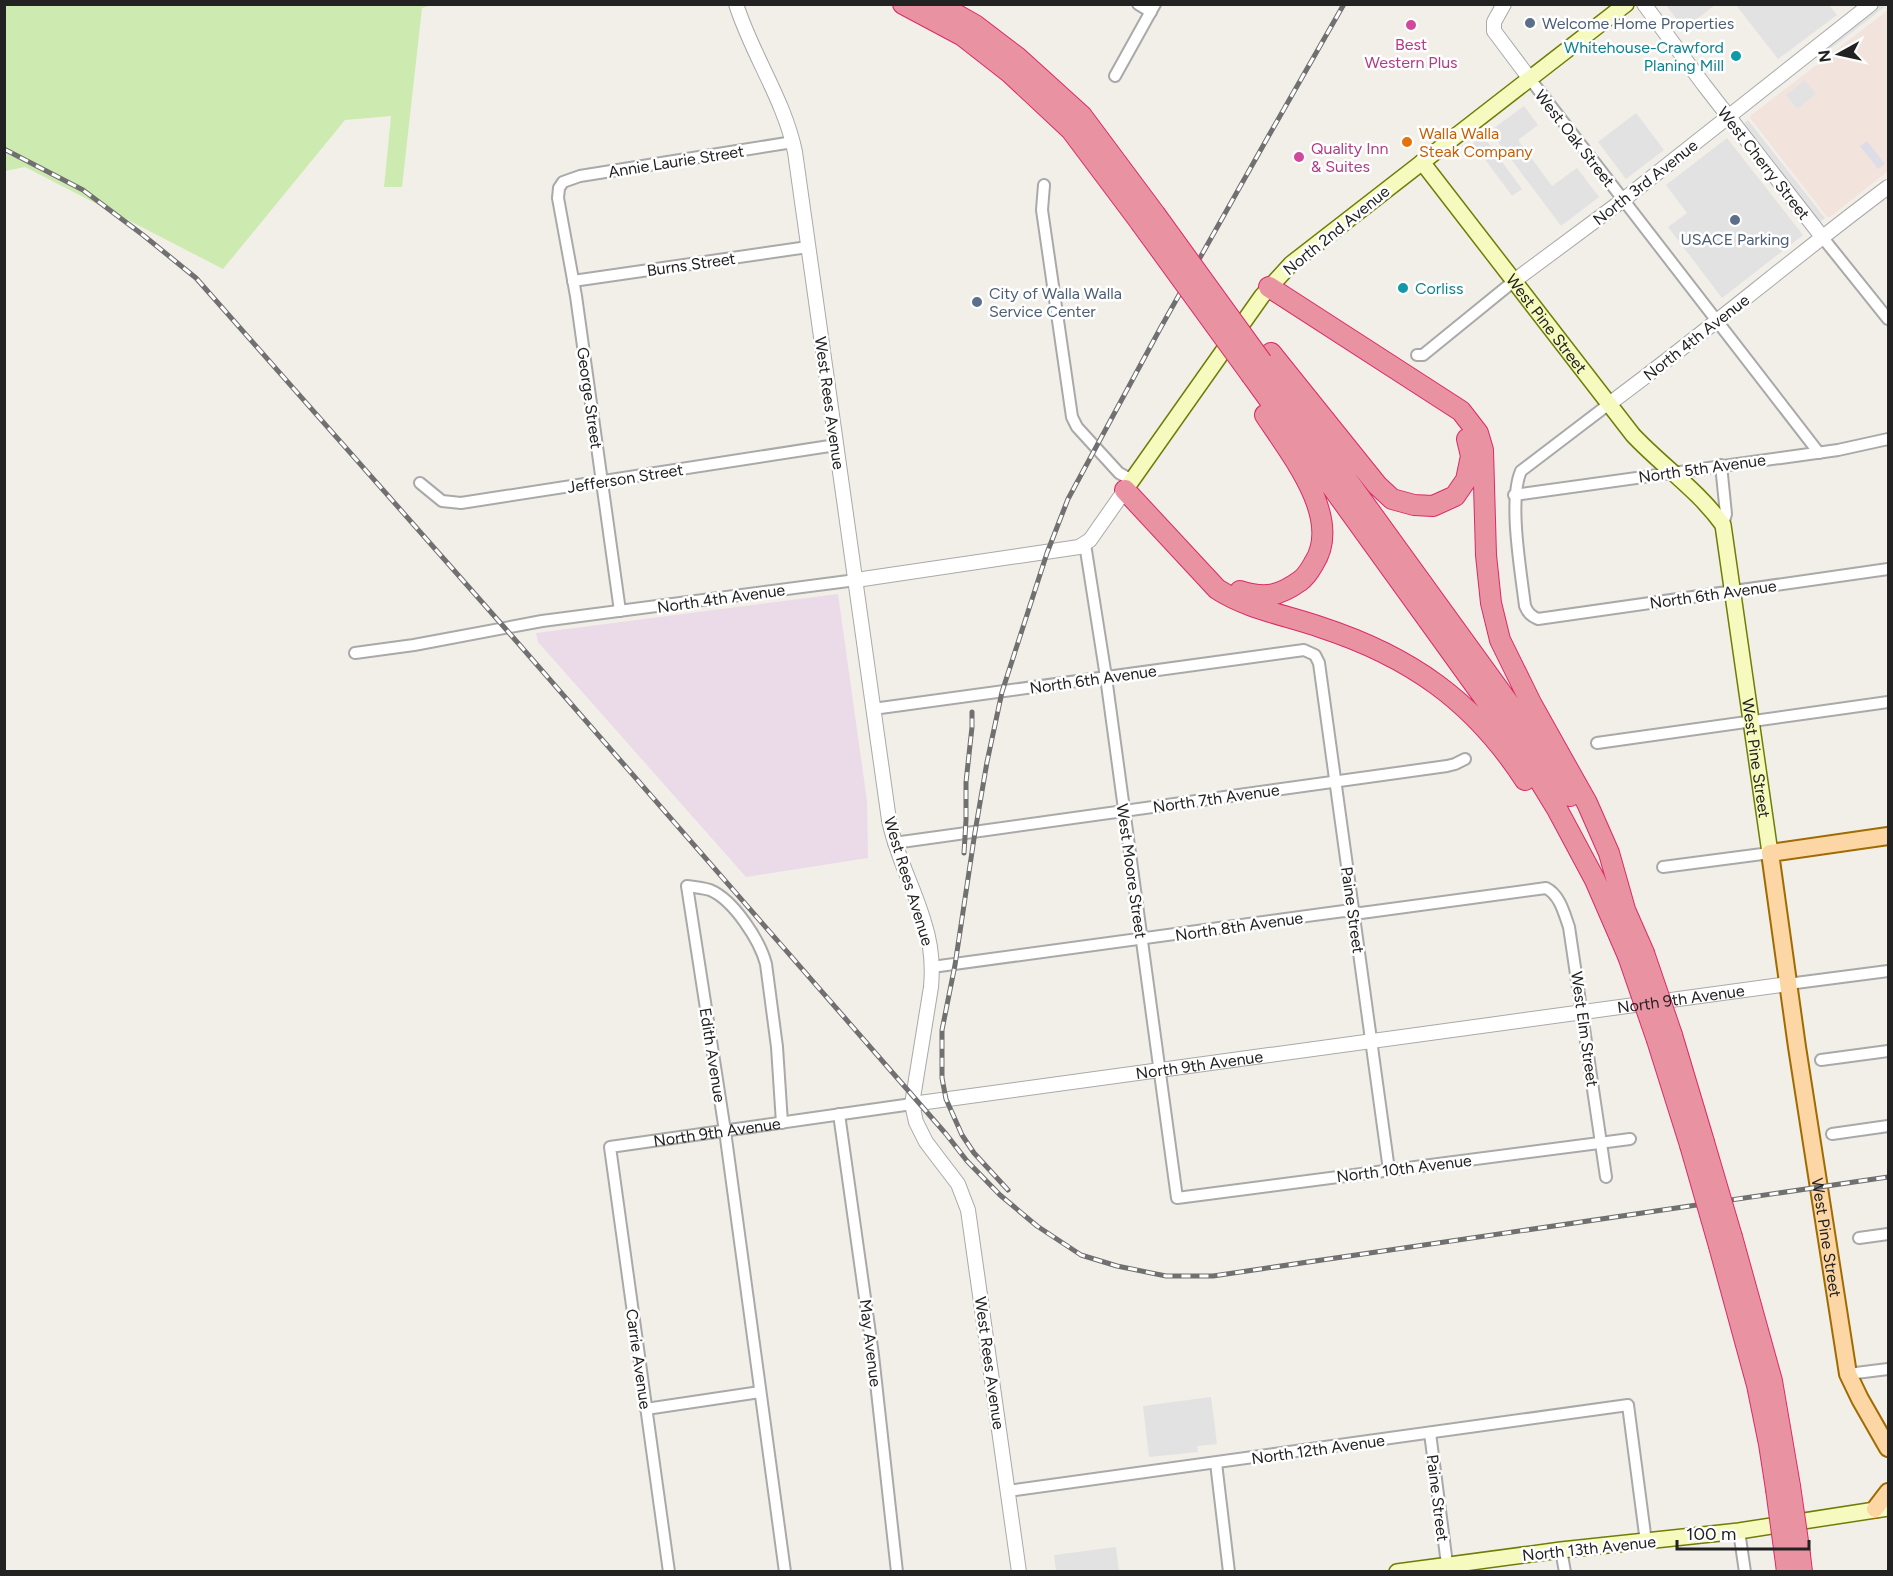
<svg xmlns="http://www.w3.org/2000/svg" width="1893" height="1576" viewBox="0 0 1893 1576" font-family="Figtree,sans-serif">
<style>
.industrial{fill:#ebdbe8}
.military{fill:#f3e3dd}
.grass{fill:#cdebb0}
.parking{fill:#e2e2e2}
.plaza{fill:#dddde8}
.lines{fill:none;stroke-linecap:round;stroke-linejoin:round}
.minor-casing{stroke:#a9a9a9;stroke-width:14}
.tertiary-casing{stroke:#a9a9a9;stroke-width:16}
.secondary-casing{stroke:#707d05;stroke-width:18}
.primary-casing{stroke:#a06b00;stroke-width:20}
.motorway-casing{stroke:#dc2a67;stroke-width:22}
.minor{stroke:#fff;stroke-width:10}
.tertiary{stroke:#fff;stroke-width:14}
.secondary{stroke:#f7fabf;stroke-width:15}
.primary{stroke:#fcd6a4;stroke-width:16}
.motorway{stroke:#e892a2;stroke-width:20}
.rail-casing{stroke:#707070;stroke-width:5}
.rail{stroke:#fff;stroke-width:3;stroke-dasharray:9;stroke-linecap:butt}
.motorway-bridge-casing{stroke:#dc2a67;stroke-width:22;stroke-linecap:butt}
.motorway-bridge{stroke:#e892a2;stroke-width:20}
.service-dot{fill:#5c6f8a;stroke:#fff;stroke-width:2}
.hotel-dot{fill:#d1479c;stroke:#fff;stroke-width:2}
.culture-dot{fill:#0f9aa8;stroke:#fff;stroke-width:2}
.food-dot{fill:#e8710a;stroke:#fff;stroke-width:2}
.labels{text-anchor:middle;stroke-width:5;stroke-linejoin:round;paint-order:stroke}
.service-label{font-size:16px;fill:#4e5e75;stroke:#fff;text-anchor:start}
.hotel-label{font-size:16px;fill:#b23c85;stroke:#fff}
.culture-label{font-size:16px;fill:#0d838f;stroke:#fff;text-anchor:end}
.food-label{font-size:16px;fill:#c56008;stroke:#fff;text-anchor:start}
.street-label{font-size:16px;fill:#222;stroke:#fff}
</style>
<rect width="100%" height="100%" fill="#f2efe9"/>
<path class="industrial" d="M838 594 867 801 868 858 746 877 538 642 536 633Z"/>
<path class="military" d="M1888 10V171L1830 217H1827L1750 118V116Z"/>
<path class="grass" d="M5 4 432 5 422 8 402 187H384L391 116 345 120 223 269 25 167 5 171Z"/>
<path class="parking" d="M1666 5H1715L1684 29Z
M1736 5H1829L1837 15 1778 59Z
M1871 5H1887L1825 53V40Z
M1805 80 1816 94 1797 109 1786 95Z
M1524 106 1538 125 1518 140 1552 186 1577 168 1599 197 1561 226 1490 131Z
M1636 113 1664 150 1626 179 1598 142Z
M1748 120 1825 218 1814 227 1738 129Z
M1483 136 1522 189 1512 196 1473 143Z
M1727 138 1803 235 1722 298 1668 227 1687 213 1666 185Z
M1211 1397 1217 1444 1197 1446 1198 1452 1149 1457 1143 1406Z
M1116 1547 1119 1571H1056L1054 1555Z"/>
<path class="plaza" d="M1867 141 1885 164 1878 169 1860 146Z"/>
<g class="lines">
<defs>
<g id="minor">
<path d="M1138 4 1151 12"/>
<path d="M1115 76 1155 4"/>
<path d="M1530 79 1819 453"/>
<path d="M1044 185 1042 210 1072 417 1077 427 1119 473 1132 480"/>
<path d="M1823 238 1888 319"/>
<path d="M573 281 808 247"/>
<path d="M1417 355H1423L1514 281"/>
<path d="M1609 404 1521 471C1508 500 1521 572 1525 606 1528 613 1531 616 1538 619L1888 569"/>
<path d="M1721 465 1726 514 1723 525"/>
<path d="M420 483 442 501 461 503 836 445"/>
<path d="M1514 495 1838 450 1888 439"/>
<path d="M1085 544 1106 677 1177 1198 1630 1139"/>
<path d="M620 611 576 296 558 198 559 188 563 182 580 176 793 142"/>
<path d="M355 653 414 645 542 621 856 580"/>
<path d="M873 709 1304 650 1315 655 1319 663 1389 1170"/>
<path d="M1597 743 1888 702"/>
<path d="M894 843 1447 766 1455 764 1465 759"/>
<path d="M1663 867 1770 853"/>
<path d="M932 967 1344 911 1361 913 1546 888C1560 895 1564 913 1569 927L1606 1177"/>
<path d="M1788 984 1888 971"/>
<path d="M1821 1060 1888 1051"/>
<path d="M839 1114 873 1355 897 1572"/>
<path d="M782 1123 777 1047 766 964C760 941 734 900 710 890 703 888 695 887 687 886L725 1131 785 1572"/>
<path d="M1832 1134 1888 1126"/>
<path d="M1859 1238 1888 1234"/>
<path d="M1848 1374 1888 1369"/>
<path d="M646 1409 760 1392"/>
<path d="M1430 1433 1447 1564"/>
<path d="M1216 1463 1229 1572"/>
<path d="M1008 1491 1628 1405 1646 1542"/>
<path d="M1739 1531 1745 1572"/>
<path d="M1561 1550 1565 1572"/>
<path id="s1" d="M669 1572 610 1147 912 1104"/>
</g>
<g id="tertiary">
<path d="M736 4C752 55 784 99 795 152L889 820C896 856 914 887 924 922 931 943 933 965 931 987L912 1104 916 1122 926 1142 958 1184 968 1210 1019 1572"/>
<path d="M1504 4 1494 22V31L1530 79"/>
<path d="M1644 4 1704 85 1823 238"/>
<path d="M1514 281 1623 200 1871 4"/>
<path d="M1609 404C1704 334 1794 257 1888 187"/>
<path d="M856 580 1079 547 1090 540 1125 490"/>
<path id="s2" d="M912 1104 1788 984"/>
</g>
<g id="secondary">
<path id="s3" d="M1422 162 1633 435C1662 466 1698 490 1723 525L1770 853"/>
<path d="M1125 490 1262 296 1291 264 1626 4"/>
<path d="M1397 1572 1561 1550 1739 1531 1888 1508"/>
</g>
<g id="primary">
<path id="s4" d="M1888 836 1770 853 1797 1047 1848 1374 1860 1399 1888 1448"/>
<path d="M1875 1509 1888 1492"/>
</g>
<path id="motorway" d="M903 4 963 36 1009 72 1071 130 1140 222
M938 4 975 25 1017 57 1082 116 1155 214
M1269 287 1461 411 1478 433 1483 450 1486 555 1491 603 1500 640 1532 705 1587 803 1609 853 1626 913
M1271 353 1377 485 1392 499 1414 505 1433 506 1455 496 1466 480 1471 456 1467 439
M1262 362 1531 734 1570 796
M1252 376 1516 742 1557 809 1595 880 1628 956
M1125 490 1217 589C1248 609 1285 615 1320 627 1409 656 1473 700 1525 780
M1240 591C1265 599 1279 596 1300 581 1307 576 1310 570 1314 563 1343 518 1290 453 1265 415
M1622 903 1644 953
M1672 1035 1704 1142
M1657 1040 1690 1145
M1732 1237 1772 1381 1790 1486
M1719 1246 1757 1385 1769 1444 1776 1489
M1800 1555 1802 1572
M1785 1556 1787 1572"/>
</defs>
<use href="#minor" class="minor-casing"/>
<use href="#tertiary" class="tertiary-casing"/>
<use href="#secondary" class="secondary-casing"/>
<use href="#primary" class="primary-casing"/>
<use href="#motorway" class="motorway-casing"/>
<use href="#minor" class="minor"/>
<use href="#tertiary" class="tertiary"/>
<use href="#secondary" class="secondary"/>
<use href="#primary" class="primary"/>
<use href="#motorway" class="motorway"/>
<defs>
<path id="rail" d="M4 149 83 190 143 235 196 278 504 627 946 1134 967 1161 1000 1195 1037 1226 1081 1255 1117 1266 1166 1276H1213L1888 1177
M964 853 966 820V782L972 727V712
M1008 1190 974 1153 962 1135 946 1099 942 1078V1030L955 965 975 832 987 762 1002 692 1047 553 1068 499 1161 327 1268 137 1344 4"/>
</defs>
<use href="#rail" class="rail-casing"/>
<use href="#rail" class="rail"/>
<defs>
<path id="motorway-bridge" d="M1155 214 1262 362
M1140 222 1252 376
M1644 953 1672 1035
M1628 956 1657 1040
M1704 1142 1732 1237
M1690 1145 1719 1246
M1790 1486 1800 1555
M1776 1489 1785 1556"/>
</defs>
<use href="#motorway-bridge" class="motorway-bridge-casing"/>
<use href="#motorway-bridge" class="motorway-bridge"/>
</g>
<g class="service-dot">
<circle cx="1530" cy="23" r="6"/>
<circle cx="1735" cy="220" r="6"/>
<circle cx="977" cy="302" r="6"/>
</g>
<g class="hotel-dot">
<circle cx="1411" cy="25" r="6"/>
<circle cx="1299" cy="157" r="6"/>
</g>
<g class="culture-dot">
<circle cx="1736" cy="56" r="6"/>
<circle cx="1403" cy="288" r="6"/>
</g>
<circle class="food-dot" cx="1407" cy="142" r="6"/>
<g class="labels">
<g class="service-label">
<text x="1542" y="29">Welcome Home Properties</text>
<text x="1735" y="245" text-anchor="middle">USACE Parking</text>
<text x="989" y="299">City of Walla Walla<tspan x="989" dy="18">Service Center</tspan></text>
</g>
<g class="hotel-label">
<text x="1411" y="50">Best<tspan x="1411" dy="18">Western Plus</tspan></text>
<text x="1311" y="154" text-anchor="start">Quality Inn<tspan x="1311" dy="18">&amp; Suites</tspan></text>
</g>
<g class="culture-label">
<text x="1724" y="53">Whitehouse-Crawford<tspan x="1724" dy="18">Planing Mill</tspan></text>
<text x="1415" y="294" text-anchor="start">Corliss</text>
</g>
<g class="food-label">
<text x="1419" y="139">Walla Walla<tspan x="1419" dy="18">Steak Company</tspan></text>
</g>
<g class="street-label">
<text transform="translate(1575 138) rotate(52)" y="6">West Oak Street</text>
<text transform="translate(676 161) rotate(-9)" y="6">Annie Laurie Street</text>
<text transform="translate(1764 163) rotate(52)" y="6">West Cherry Street</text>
<text transform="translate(1645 182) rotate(-38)" y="6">North 3rd Avenue</text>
<text transform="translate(1336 230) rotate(-39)" y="6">North 2nd Avenue</text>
<text transform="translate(691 264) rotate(-8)" y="6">Burns Street</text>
<text dy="6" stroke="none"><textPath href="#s3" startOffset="204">West Pine Street</textPath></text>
<text transform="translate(1696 337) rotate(-38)" y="6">North 4th Avenue</text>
<text transform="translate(590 398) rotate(82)" y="6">George Street</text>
<text transform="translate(830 403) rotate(82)" y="6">West Rees Avenue</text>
<text transform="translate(1702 468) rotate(-8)" y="6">North 5th Avenue</text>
<text transform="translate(625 478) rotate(-9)" y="6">Jefferson Street</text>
<text transform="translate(1713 594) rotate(-8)" y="6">North 6th Avenue</text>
<text transform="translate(721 598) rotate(-8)" y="6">North 4th Avenue</text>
<text transform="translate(1093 679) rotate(-8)" y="6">North 6th Avenue</text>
<text dy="6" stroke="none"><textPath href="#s3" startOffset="708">West Pine Street</textPath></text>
<text transform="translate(1216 798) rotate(-8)" y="6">North 7th Avenue</text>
<text transform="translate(1132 871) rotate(82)" y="6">West Moore Street</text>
<text transform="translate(909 881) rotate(73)" y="6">West Rees Avenue</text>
<text transform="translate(1353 910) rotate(82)" y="6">Paine Street</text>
<text transform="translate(1239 926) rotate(-8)" y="6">North 8th Avenue</text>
<text dy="6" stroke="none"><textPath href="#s2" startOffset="776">North 9th Avenue</textPath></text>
<text transform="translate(1585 1029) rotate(82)" y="6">West Elm Street</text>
<text transform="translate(713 1055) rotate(81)" y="6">Edith Avenue</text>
<text dy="6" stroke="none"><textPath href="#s2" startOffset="290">North 9th Avenue</textPath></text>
<text dy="6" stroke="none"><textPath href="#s1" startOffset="537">North 9th Avenue</textPath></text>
<text transform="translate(1404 1168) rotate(-7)" y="6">North 10th Avenue</text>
<text dy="6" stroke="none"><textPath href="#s4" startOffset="508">West Pine Street</textPath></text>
<text transform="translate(871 1343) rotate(83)" y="6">May Avenue</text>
<text transform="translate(639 1359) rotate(82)" y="6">Carrie Avenue</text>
<text transform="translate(990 1363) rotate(82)" y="6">West Rees Avenue</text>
<text transform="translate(1318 1449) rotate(-8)" y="6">North 12th Avenue</text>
<text transform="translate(1438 1498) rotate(83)" y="6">Paine Street</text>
<text transform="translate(1589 1548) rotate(-6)" y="6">North 13th Avenue</text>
</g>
</g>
<rect width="1893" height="1576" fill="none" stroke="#222222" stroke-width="12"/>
<g transform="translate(1839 54) rotate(262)" stroke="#ffffff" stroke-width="4.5" paint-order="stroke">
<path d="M0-4.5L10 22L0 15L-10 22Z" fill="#222222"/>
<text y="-9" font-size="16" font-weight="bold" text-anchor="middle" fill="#222222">N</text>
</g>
<path d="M1677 1540v9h132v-9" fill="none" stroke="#222222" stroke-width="3"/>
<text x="1686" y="1540" font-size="18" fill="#222222" stroke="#ffffff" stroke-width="4.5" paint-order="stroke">100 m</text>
</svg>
